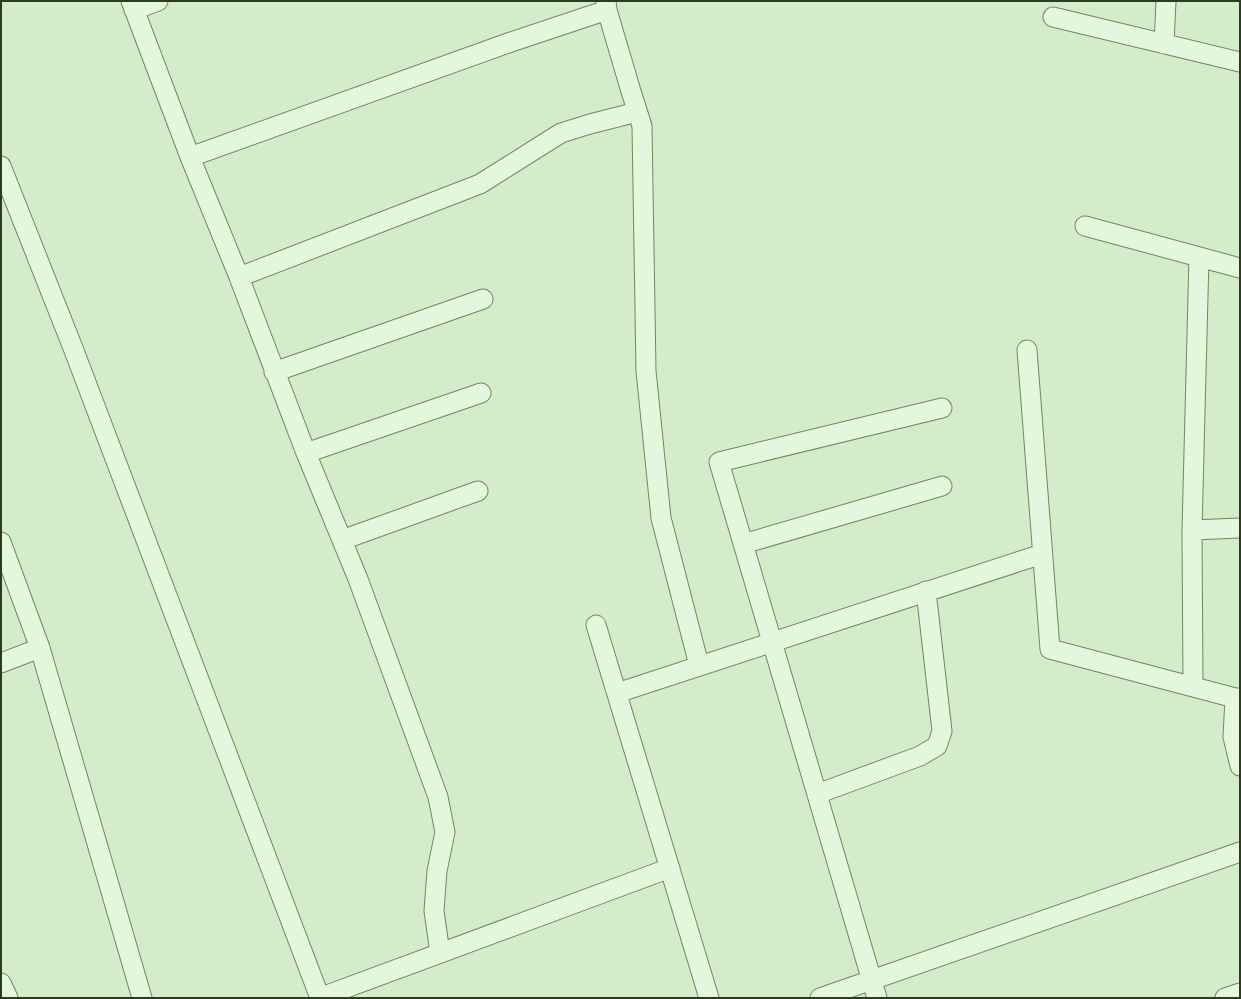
<svg xmlns="http://www.w3.org/2000/svg" width="1241" height="999" viewBox="0 0 1241 999" font-family="Lora,serif">
<style>
.lines{fill:none;stroke-linecap:round;stroke-linejoin:round}
.street-casing{stroke:#71875f;stroke-width:21}
.street{stroke:#e4f7dc;stroke-width:19}
</style>
<rect width="100%" height="100%" fill="#d3ecc9"/>
<g class="lines">
<defs>
<path id="street" d="M131 1 190 157 239 277 306 453 358 579 438 797 445 832 437 871 434 911 440 953
M134 10 158 1
M607 10 630 88 642 126 646 371 661 518 699 665
M1053 17 1240 62
M1164 44 1166 1
M190 157 511 42 607 10 606 1
M1 166 73 348 320 998
M1085 226 1240 268
M239 277 480 184 561 133 590 124 637 112
M1027 350 1050 649 1235 698
M274 372 483 299
M306 453 481 393
M1192 530 1240 528
M342 540 478 491
M1 542 40 648 142 998
M743 544 942 486
M596 625 709 998
M1 663 40 648
M1193 687 1192 530 1199 257
M617 693 1042 554
M1240 698H1235L1233 737 1240 766
M817 794 920 756 937 746 942 731 926 591
M1 983 8 998
M319 998 670 868
M820 998 1240 852
M877 998 719 462 942 408
M1225 998 1240 993"/>
</defs>
<use href="#street" class="street-casing"/>
<use href="#street" class="street"/>
</g>
<rect width="1241" height="999" fill="none" stroke="#2d3922" stroke-width="4"/>
</svg>
